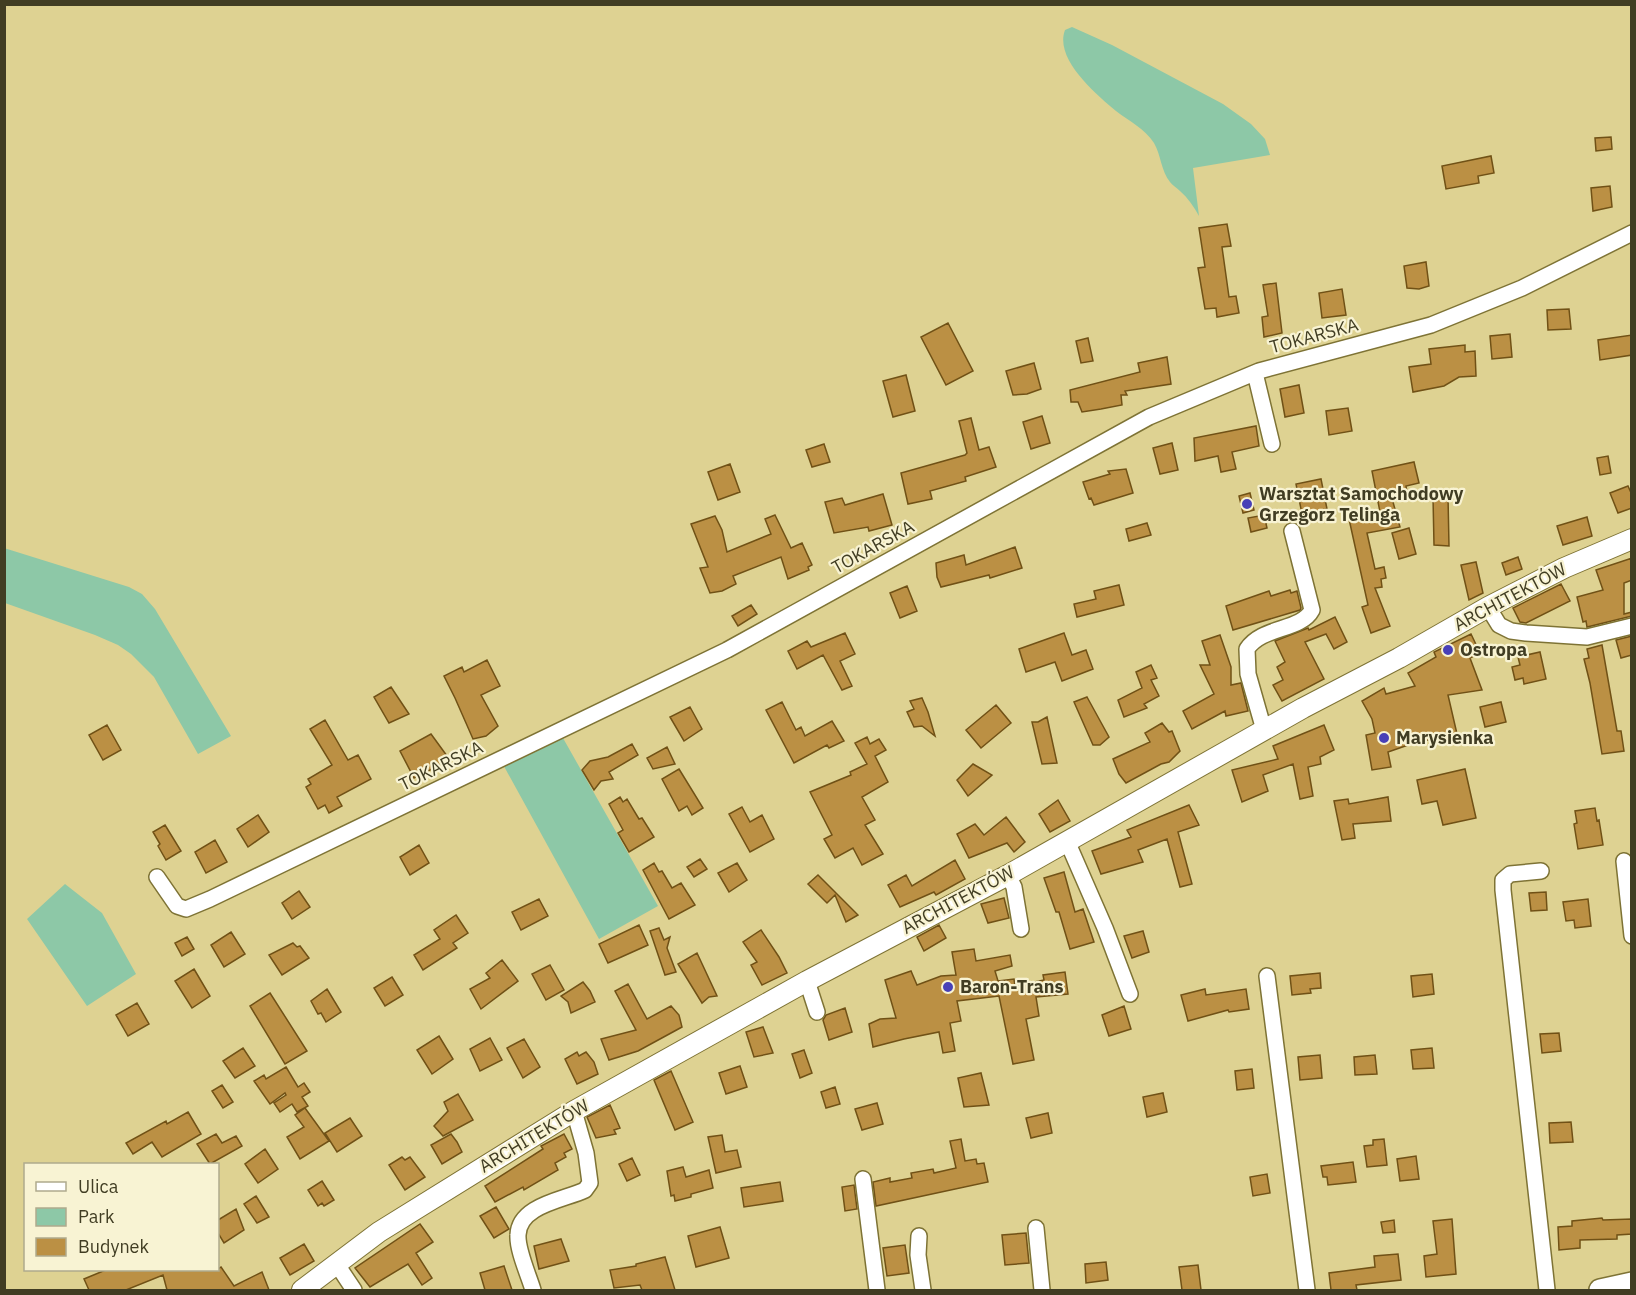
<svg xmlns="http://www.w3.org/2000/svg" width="1636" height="1295" viewBox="0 0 1636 1295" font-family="'IBM Plex Sans',sans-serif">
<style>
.green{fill:#8dc8a7}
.building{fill:#bb9044;stroke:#705116;stroke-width:1.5}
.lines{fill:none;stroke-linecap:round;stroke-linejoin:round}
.minor-casing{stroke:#7e7335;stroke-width:18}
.tertiary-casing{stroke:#7e7335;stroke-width:22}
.secondary-casing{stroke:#7e7335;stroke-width:24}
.minor{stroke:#fff;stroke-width:15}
.tertiary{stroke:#fff;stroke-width:20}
.secondary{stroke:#fff;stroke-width:21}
.poi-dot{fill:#4840b7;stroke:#f8f3d3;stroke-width:2}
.labels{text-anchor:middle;stroke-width:4.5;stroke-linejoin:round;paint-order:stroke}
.street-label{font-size:18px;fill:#413d23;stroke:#f8f3d3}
.poi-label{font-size:18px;font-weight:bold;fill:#413d23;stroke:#f8f3d3;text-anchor:start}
</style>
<rect width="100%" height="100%" fill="#ded292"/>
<path class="green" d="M1072 27 1112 45 1223 104 1251 124 1265 139 1270 155 1193 168 1199 216C1194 207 1188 198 1180 191 1177 188 1172 185 1170 182 1161 171 1161 155 1154 143 1145 129 1129 121 1116 111 1096 94 1054 59 1065 30Z
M4 548 129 587 142 594 155 609 231 736 198 754 154 677 131 654 118 645 95 635 5 603Z
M559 731 658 906 599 939 500 759Z
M65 884 102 913 136 974 87 1006 27 919Z"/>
<path class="building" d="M1611 137 1612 149 1596 151 1595 138Z
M1491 156 1494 173 1478 176 1479 183 1446 189 1442 166Z
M1610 186 1612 207 1593 211 1591 188Z
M1227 224 1231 246 1222 247 1229 297 1236 296 1239 313 1217 317 1216 308 1205 309 1198 268 1205 267 1199 228Z
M1426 262 1429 286 1419 289 1407 288 1404 266Z
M1276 283 1282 333 1264 337 1262 317 1268 316 1263 285Z
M1342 289 1346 315 1322 318 1319 293Z
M1569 309 1571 329 1548 330 1547 310Z
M948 323 973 371 946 385 921 337Z
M1510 334 1512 357 1492 359 1490 336Z
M1632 335V355L1600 360 1598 340Z
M1088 338 1093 361 1081 363 1076 341Z
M1465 345V352L1475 351 1476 376 1459 377 1444 386 1413 392 1409 367 1431 364 1429 349Z
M1167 357 1171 384 1125 391 1127 395H1121L1122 405 1101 409 1082 412 1078 402H1071L1070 390 1140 372 1138 363Z
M1034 363 1041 389 1027 394 1013 395 1006 371Z
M906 375 915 411 893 417 883 381Z
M1299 385 1304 413 1285 417 1280 389Z
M1348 408 1352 431 1329 435 1326 411Z
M1042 416 1050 443 1031 449 1023 422Z
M971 418 979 450 989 447 996 467 965 477 966 481 930 491 932 499 908 504 901 473 965 455 967 453 959 421Z
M1256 426 1259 446 1232 452 1236 469 1221 472 1218 456 1195 461 1194 438Z
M1172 443 1178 470 1160 474 1153 448Z
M824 444 830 462 812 467 806 450Z
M1608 456 1611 473 1600 475 1597 458Z
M1414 462 1419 483 1406 486 1407 492 1391 495 1400 527 1367 533 1375 569 1384 567 1386 578 1381 579 1382 587 1375 588 1390 626 1371 633 1362 607 1368 605 1349 519 1380 512 1372 471Z
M730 464 740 492 718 500 708 472Z
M1126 469 1133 493 1094 505 1091 498 1089 499 1083 482 1110 474 1108 471Z
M1321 479 1327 509 1302 514 1296 484Z
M1628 486 1632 495V508L1618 513 1610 493Z
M1250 493 1254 510 1243 513 1239 496Z
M883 494 892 525 869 531 868 527 834 533 825 502 842 498 845 505Z
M1448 496 1449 546 1434 545 1433 497Z
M775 515 791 548 802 543 812 565 808 567 809 570 788 579 781 557 733 576 736 584 722 591 710 593 700 568 708 567 691 524 715 516 722 530 727 552 771 534 765 519Z
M1264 515 1267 528 1251 532 1248 518Z
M1587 517 1592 536 1563 545 1557 526Z
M1147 523 1151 535 1129 541 1126 529Z
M1409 528 1416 554 1399 559 1392 533Z
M1015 547 1022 568 990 578 989 575 941 587 937 577 936 563 964 555 966 565Z
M1518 557 1522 569 1506 575 1502 563Z
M1632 558V580L1624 583V614L1632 612V616L1587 627 1586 621 1583 622 1577 597 1603 590 1596 570Z
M1476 562 1483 593 1469 600 1461 565Z
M1561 584 1570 601 1526 623 1520 622 1513 608Z
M1119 585 1124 605 1077 617 1074 604 1096 599 1094 591Z
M907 586 917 611 900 618 890 593Z
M1290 590 1291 593 1297 591 1301 608 1300 610 1233 630 1226 606 1269 591 1271 596Z
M751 605 757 614 738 626 732 616Z
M1335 617 1347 642 1334 649 1326 634 1305 642 1324 679 1282 701 1273 685 1283 680 1277 667 1285 662 1275 641 1308 628 1309 630Z
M845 633 855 654 840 661 852 686 842 690 823 655 797 669 788 651 807 641 811 647Z
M1064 633 1072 655 1086 650 1093 669 1062 681 1055 662 1026 672 1019 649Z
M1471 634 1480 653 1470 658 1482 690 1448 695 1457 734 1414 743 1388 752 1391 767 1372 770 1366 735 1375 733 1372 719 1362 701 1384 688 1386 694 1415 686 1408 673 1436 657 1434 652Z
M1220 635 1231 667V685L1241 683 1248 711 1226 716 1225 711 1192 729 1183 711 1214 694 1200 665H1210L1202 641Z
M1632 636V655L1621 658 1616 640Z
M1602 645 1617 731H1621L1624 751 1602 754 1590 683 1584 659 1589 658 1587 649Z
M1540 652 1546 679 1524 684 1523 678 1515 680 1512 667 1520 665 1518 657Z
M487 660 500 686 481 695 498 726 486 736 473 739 455 698 444 676 462 667 464 672Z
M1151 665 1157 678 1151 680 1159 696 1144 704 1147 708 1124 717 1118 700 1142 688 1136 672Z
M391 687 409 714 389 723 374 697Z
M1087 697 1109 737 1100 745H1093L1074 702Z
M922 698 928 712 935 736 922 726 914 727 907 712 914 709 910 701Z
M782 702 796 730 801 727 805 736 832 721 844 741 829 748 827 745 794 763 766 710Z
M1501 702 1506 722 1485 727 1480 707Z
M996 705 1011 723 981 748 966 730Z
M690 707 702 729 684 741 670 717Z
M1047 717 1057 763 1042 764 1032 722H1038Z
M325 720 348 760 358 755 371 779 337 797 342 806 329 813 325 805 318 809 306 787 311 784 308 779 332 765 310 729Z
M1162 723 1169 732 1172 731 1180 751 1169 762 1161 764 1126 783 1119 774 1113 759 1150 742 1145 733Z
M107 725 121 750 103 760 89 735Z
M1324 725 1334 750 1320 757 1321 764 1308 767 1313 796 1300 799 1293 764 1263 775 1268 791 1242 802 1232 770 1278 759 1273 746Z
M431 734 450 760 414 778 400 751Z
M867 737 870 744 879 739 886 750 875 756 888 782 862 797 875 820 865 825 883 854 862 865 853 848 835 858 824 839 832 835 810 792 851 775 850 772 867 764 855 743Z
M632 744 638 755 609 772 613 779 601 781 594 790 582 770 590 761 608 757Z
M667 747 675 764 653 769 647 758Z
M973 764 992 775 968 796 957 780Z
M679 769 703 808 692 815 687 806 679 811 662 779Z
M1465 769 1476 818 1443 825 1437 801 1422 804 1417 780Z
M620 797 623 802 627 799 639 819 642 818 654 837 629 852 618 833 623 830 609 804Z
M1388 797 1391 821 1353 824 1355 838 1342 840 1334 801 1348 799 1349 804Z
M1058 800 1070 821 1050 832 1039 814Z
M1189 805 1199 825 1178 832 1192 884 1180 887 1167 839 1138 850 1143 862 1101 874 1092 851 1131 837 1127 830Z
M742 807 750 822 762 815 774 839 750 852 729 814Z
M1595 808 1597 821 1599 820 1603 845 1578 849 1574 824 1577 823 1575 811Z
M258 815 269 832 248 847 237 829Z
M1006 817 1025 842 1014 852 1007 843 969 858 957 834 975 824 984 835Z
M165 825 181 851 166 860 158 846 160 844 153 832Z
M215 840 227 862 206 873 195 852Z
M419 845 429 863 410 875 400 857Z
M700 859 707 869 694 877 687 867Z
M955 860 965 879 936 895 934 892 900 907 888 885 906 875 912 886Z
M654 863 659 872 662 871 672 888 681 883 695 905 669 919 643 870Z
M737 863 747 880 729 892 718 873Z
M1064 872 1075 912 1083 909 1094 942 1070 949 1059 912H1056L1044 878Z
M818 875 858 915 846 922 835 895 827 903 808 884Z
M299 891 310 907 292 919 282 903Z
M1546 892 1547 910 1531 911 1529 893Z
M1004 898 1009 918 988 923 981 904Z
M539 899 548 916 521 930 512 912Z
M1588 899 1591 926 1575 928 1574 920 1566 921 1563 902Z
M456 915 468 933 453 943 457 948 423 970 414 955 440 939 434 930Z
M639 925 648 945 608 963 599 944Z
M939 925 946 938 924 951 917 937Z
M659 928 664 940 670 937 667 948 676 972 665 975 650 931Z
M761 930 779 957 787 973 762 985 751 965 757 962 743 942Z
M1143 931 1149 952 1132 958 1124 936Z
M231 932 245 954 224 967 211 945Z
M187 937 194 949 182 956 175 943Z
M293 943 297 947 300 946 309 958 282 975 269 955Z
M974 949 976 961 1010 955 1012 966 995 971 998 981 1014 979 1015 986 1044 980 1043 975 1065 972 1068 994 1036 997 1039 1016 1026 1019 1034 1060 1013 1064 999 996 957 1001 961 1021 950 1023 955 1051 943 1053 939 1032 904 1039 873 1047 869 1024 880 1019 896 1018 885 980 911 971 917 985 941 976 956 975 952 952Z
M697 953 717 996 709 997 702 1003 678 964Z
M502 960 518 981 481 1009 470 989 490 978 486 973Z
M550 965 564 990 546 1000 532 974Z
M194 969 210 996 192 1008 175 981Z
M1320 973 1321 988 1310 989 1311 993 1292 995 1290 976Z
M1432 974 1434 994 1413 997 1411 976Z
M392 977 403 995 385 1006 374 988Z
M583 982 590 991 595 1002 571 1013 568 1002 561 996Z
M628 984 647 1019 671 1006 679 1015 682 1027 638 1051 609 1060 601 1039 636 1030 615 991Z
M327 989 341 1012 326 1022 321 1013 318 1014 311 1001Z
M1205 989 1206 995 1246 989 1249 1009 1229 1012 1228 1010 1188 1021 1181 995Z
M270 993 307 1051 285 1064 250 1006Z
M137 1003 149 1024 128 1036 116 1015Z
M1124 1006 1131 1029 1109 1036 1102 1015Z
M845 1008 852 1032 829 1040 823 1020 826 1015Z
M763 1027 773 1053 754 1057 746 1032Z
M1559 1033 1561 1051 1542 1053 1540 1034Z
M439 1036 453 1059 432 1074 417 1050Z
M490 1038 502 1060 480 1071 470 1049Z
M524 1039 540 1067 523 1078 507 1048Z
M243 1048 255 1066 235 1078 223 1061Z
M1432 1048 1434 1068 1413 1069 1411 1050Z
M804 1050 812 1073 800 1078 792 1054Z
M577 1052 579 1056 586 1052 594 1062 598 1074 577 1084 565 1059Z
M1320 1055 1322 1078 1300 1080 1298 1057Z
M1375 1055 1377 1074 1355 1075 1354 1057Z
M740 1066 747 1087 726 1094 719 1073Z
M286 1067 298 1087 304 1083 310 1092 302 1097 308 1106 297 1112 292 1104 280 1112 274 1103 286 1095 285 1093 270 1104 254 1081 264 1075 266 1079Z
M1252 1069 1254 1088 1237 1090 1235 1071Z
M671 1071 693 1122 675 1130 654 1080Z
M981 1073 989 1105 964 1107 958 1078Z
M222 1085 233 1102 223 1108 212 1091Z
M835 1087 840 1104 826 1108 821 1092Z
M1163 1093 1167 1112 1147 1117 1143 1097Z
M458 1094 473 1120 443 1136 434 1126 448 1111 444 1102Z
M877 1103 883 1124 862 1130 855 1109Z
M610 1105 620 1128 614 1130 616 1134 596 1138 587 1117Z
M305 1108 329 1141 300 1159 287 1137 304 1127 295 1115Z
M188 1112 201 1134 162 1157 152 1142 133 1154 126 1143 166 1121 167 1124Z
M1048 1113 1052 1133 1031 1138 1026 1118Z
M350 1118 362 1136 337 1152 325 1133Z
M1571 1122 1573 1142 1550 1143 1549 1123Z
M216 1134 222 1143 236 1136 242 1146 210 1164 197 1144Z
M451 1134 457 1142 462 1152 442 1164 431 1145Z
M564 1134 572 1149 564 1153 566 1157 555 1163 558 1170 524 1190 523 1187 495 1202 485 1186 543 1149 541 1146Z
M722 1135 725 1152 737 1150 741 1167 716 1173 708 1137Z
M961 1139 965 1161 976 1159 977 1164 984 1163 988 1182 876 1206 873 1182 890 1178V1182L912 1178 911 1173 933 1169 934 1173 956 1168 950 1141Z
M1384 1139 1387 1165 1367 1167 1364 1146 1373 1145V1140Z
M265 1149 278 1169 258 1183 245 1164Z
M1416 1156 1419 1179 1400 1181 1397 1159Z
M402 1157 405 1160 410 1157 425 1177 405 1190 389 1165Z
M632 1158 640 1175 627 1181 619 1164Z
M1353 1162 1356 1182 1328 1185 1327 1177H1323L1321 1166Z
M683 1167 686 1177 709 1170 713 1188 691 1194V1197L675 1201 674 1195 671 1196 667 1171Z
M1267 1174 1270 1193 1253 1196 1250 1177Z
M322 1181 334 1200 324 1206 322 1203 318 1206 308 1190Z
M780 1182 783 1201 744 1207 741 1188Z
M854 1185 857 1209 845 1211 842 1187Z
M256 1196 269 1217 257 1223 244 1204Z
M496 1207 509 1229 494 1238 480 1216Z
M236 1209 244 1230 224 1243 218 1233V1220Z
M1602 1218 1603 1220 1632 1219V1234L1617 1235V1239L1580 1240V1248L1559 1250 1558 1227 1572 1226V1221Z
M1452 1219 1456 1274 1426 1277 1424 1256 1437 1254 1433 1221Z
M1394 1220 1395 1232 1383 1233 1381 1222Z
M420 1224 433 1242 416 1253 432 1278 422 1285 408 1264 370 1287 355 1268Z
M720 1227 729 1258 696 1267 688 1236Z
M1026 1233 1029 1263 1005 1265 1002 1235Z
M561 1239 569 1261 539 1269 534 1246Z
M304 1244 314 1261 290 1275 280 1258Z
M905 1245 909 1273 887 1276 883 1248Z
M1398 1254 1401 1280 1356 1285 1357 1290H1331L1329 1273 1375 1267 1374 1256Z
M665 1257 675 1290H642L640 1285 614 1288 610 1270 636 1266V1264Z
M1106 1262 1108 1280 1086 1283 1085 1264Z
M1198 1265 1201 1290H1182L1179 1267Z
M504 1266 512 1290H485L480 1273Z
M221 1267 234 1286 262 1272 269 1290H167L163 1275 126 1290H89L84 1279 108 1269H218Z"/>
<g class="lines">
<defs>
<path id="minor" d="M1255 373 1272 444
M1488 607 1499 625 1511 631 1526 633 1587 637 1632 626
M1264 730 1248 674 1247 649C1262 626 1301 631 1312 610L1292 531
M1067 841 1105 928 1130 994
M1624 861 1632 936
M1541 871 1510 874 1503 880V890L1547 1290
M1008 875 1014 887 1021 929
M157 877 177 906 186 909 210 899 727 650 1149 417 1259 371 1431 325 1522 288 1632 233
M1267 976 1307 1290
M807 981 817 1012
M863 1179 877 1290
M1036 1228 1042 1290
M919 1236 918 1255 923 1290
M336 1263 354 1290
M533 1290C529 1276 517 1250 518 1235 519 1205 564 1200 585 1190L590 1183 586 1153 574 1111"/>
<path id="tertiary" d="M302 1290 379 1232 574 1111 807 981 1008 875 1303 708 1399 658 1488 607 1564 568 1632 539"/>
<path id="secondary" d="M1600 1290 1632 1283"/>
</defs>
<use href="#minor" class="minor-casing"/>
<use href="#tertiary" class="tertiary-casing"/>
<use href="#secondary" class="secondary-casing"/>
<use href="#minor" class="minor"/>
<use href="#tertiary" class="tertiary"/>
<use href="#secondary" class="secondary"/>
</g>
<g class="poi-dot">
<circle cx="1247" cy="504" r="6"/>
<circle cx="1448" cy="650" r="6"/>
<circle cx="1384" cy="738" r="6"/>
<circle cx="948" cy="987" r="6"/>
</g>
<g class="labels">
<g class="street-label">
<text transform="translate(1314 336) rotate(-15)" y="6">TOKARSKA</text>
<text transform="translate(873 547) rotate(-29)" y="6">TOKARSKA</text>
<text transform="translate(1510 597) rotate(-28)" y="6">ARCHITEKTÓW</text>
<text transform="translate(441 766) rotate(-26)" y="6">TOKARSKA</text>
<text transform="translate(958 900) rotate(-28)" y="6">ARCHITEKTÓW</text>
<text transform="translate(534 1136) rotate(-31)" y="6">ARCHITEKTÓW</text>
</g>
<g class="poi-label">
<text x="1259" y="500">Warsztat Samochodowy<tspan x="1259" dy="21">Grzegorz Telinga</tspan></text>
<text x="1460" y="656">Ostropa</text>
<text x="1396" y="744">Marysienka</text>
<text x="960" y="993">Baron-Trans</text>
</g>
</g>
<rect width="1636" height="1295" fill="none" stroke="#413d23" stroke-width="12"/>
<rect x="24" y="1163" width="195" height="108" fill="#f8f3d3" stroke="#afaa8d" stroke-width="1.5"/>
<rect x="36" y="1182" width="30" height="9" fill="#ffffff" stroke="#afaa8d" stroke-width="1.5"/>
<text x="78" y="1193" font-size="18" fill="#413d23">Ulica</text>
<rect x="36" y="1208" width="30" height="18" fill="#8dc8a7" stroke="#afaa8d" stroke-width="1.5"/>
<text x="78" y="1223" font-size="18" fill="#413d23">Park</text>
<rect x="36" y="1238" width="30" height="18" fill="#bb9044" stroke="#afaa8d" stroke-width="1.5"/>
<text x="78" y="1253" font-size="18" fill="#413d23">Budynek</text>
</svg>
